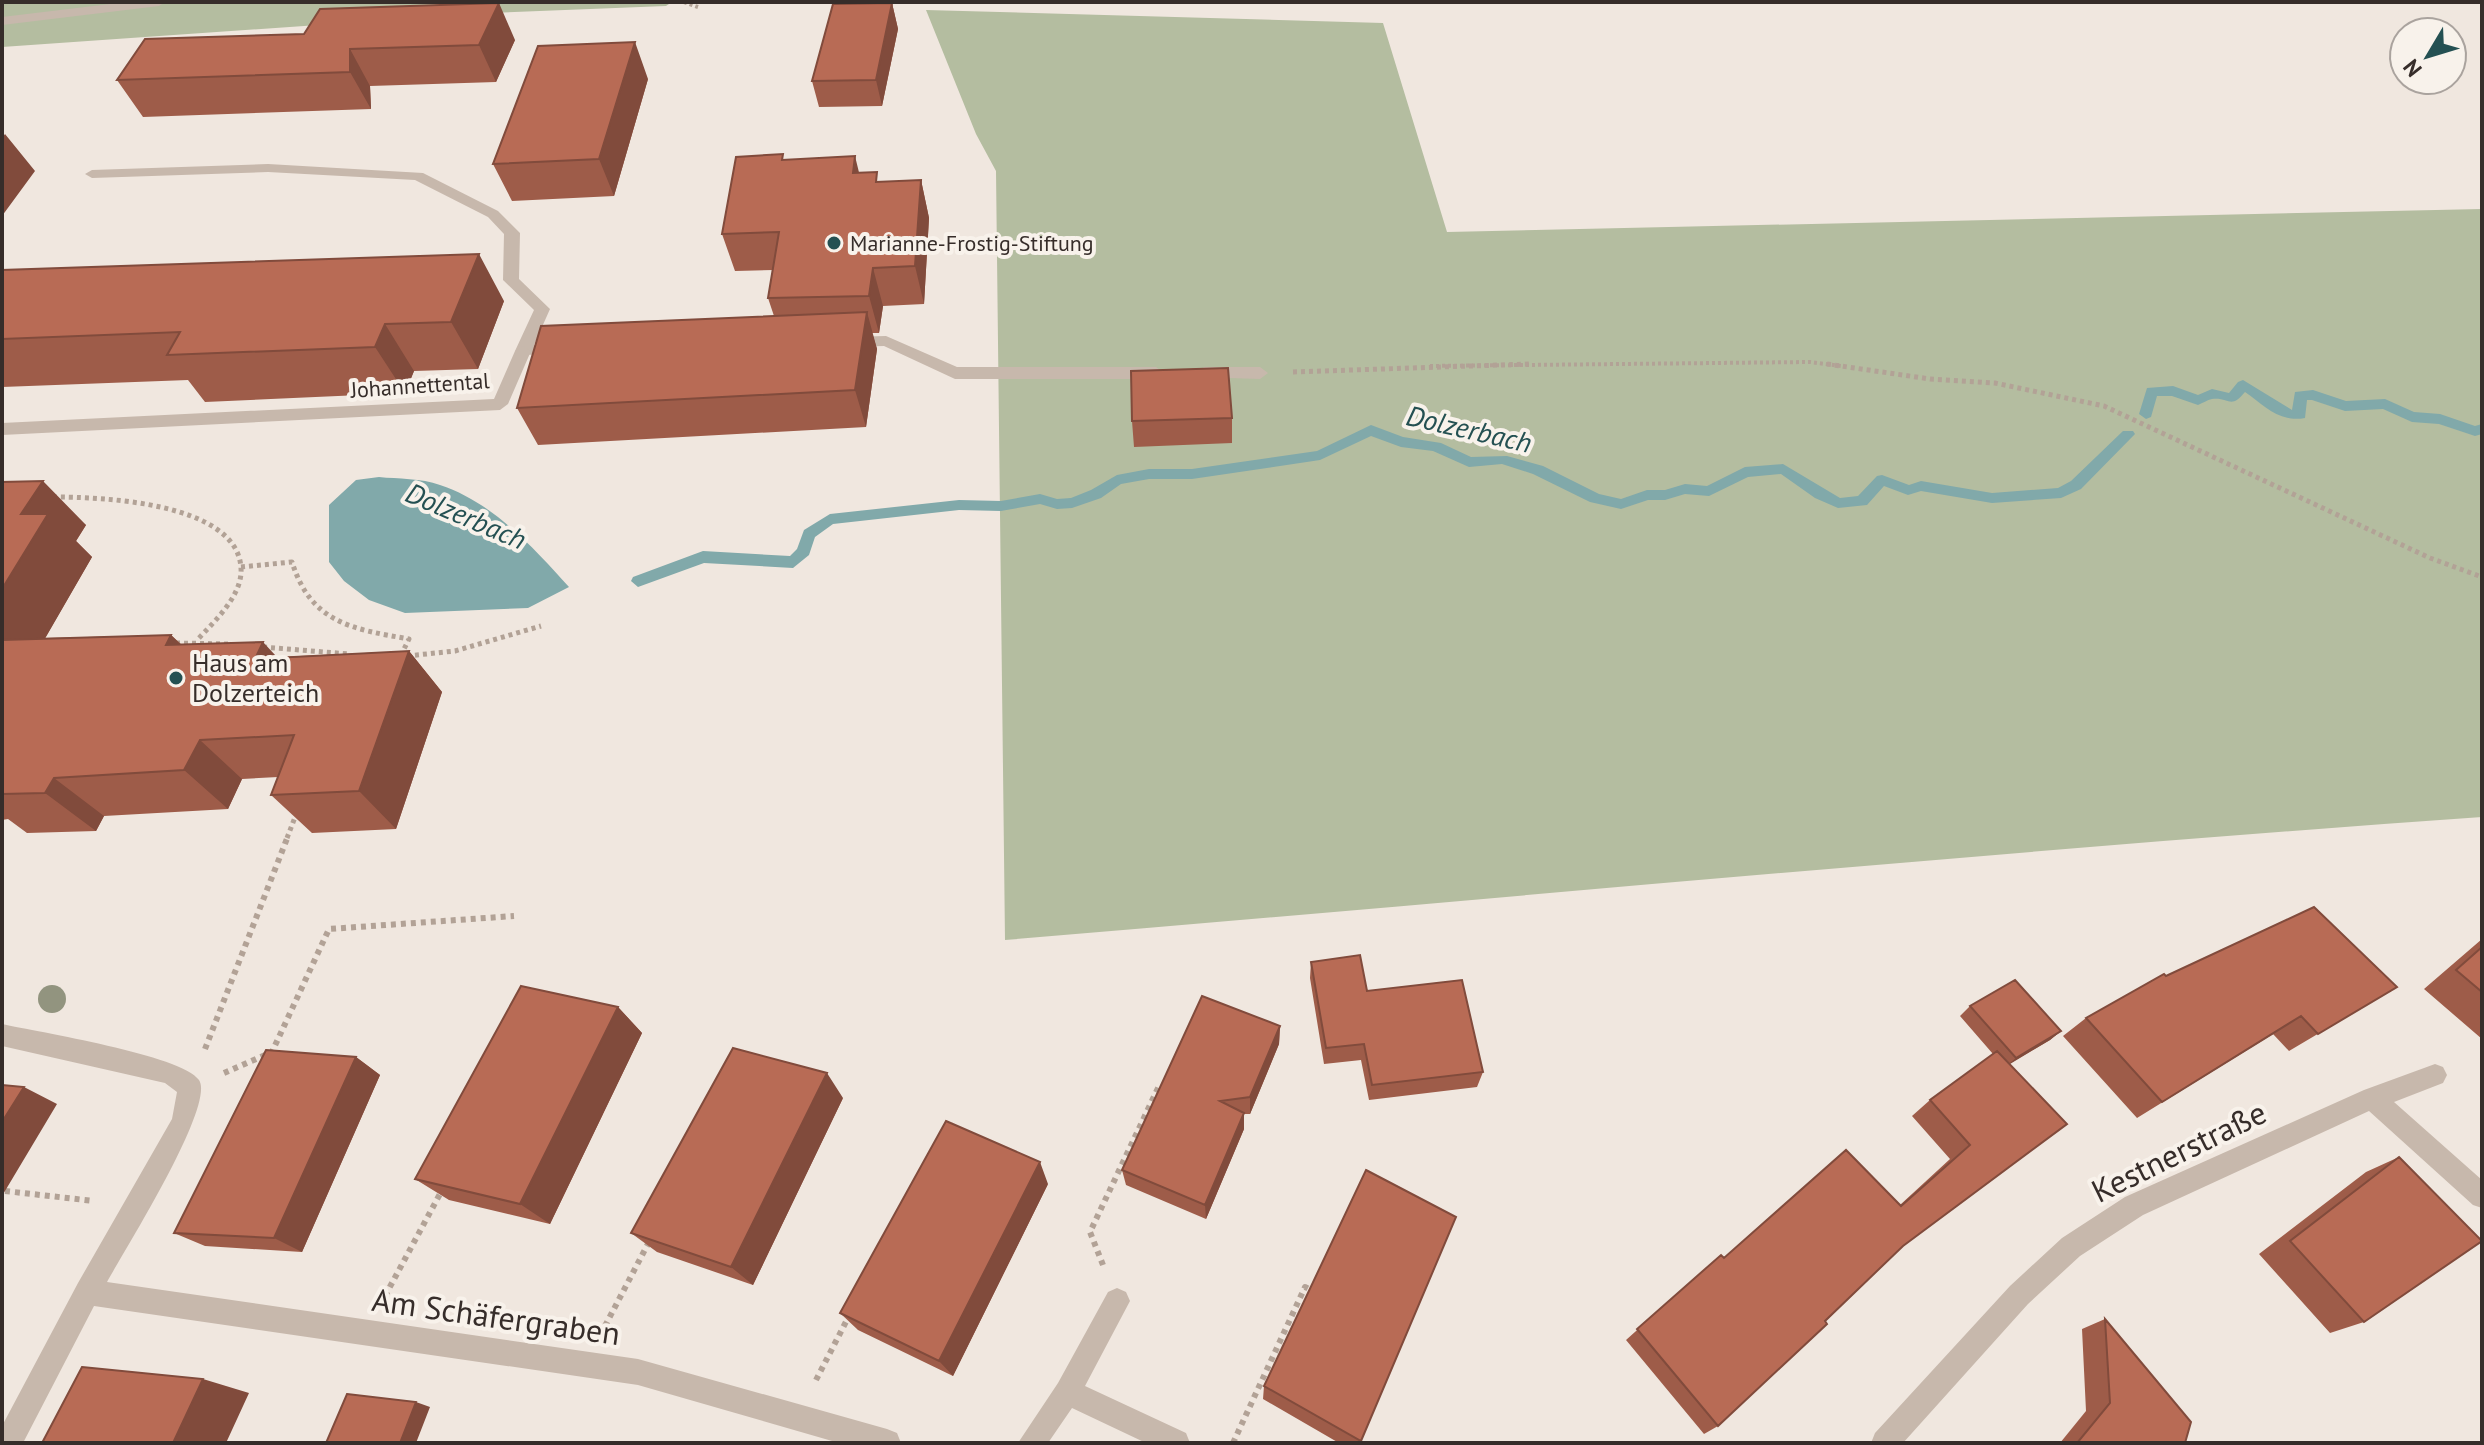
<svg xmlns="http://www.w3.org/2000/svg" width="2484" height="1445" viewBox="0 0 2484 1445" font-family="'PT Sans',sans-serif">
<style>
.green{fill:#b4bda0}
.water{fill:#81a9aa}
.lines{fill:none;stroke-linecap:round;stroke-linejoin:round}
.stream{fill:#81a9aa;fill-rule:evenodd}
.path-far2{stroke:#b2a296;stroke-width:4;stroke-dasharray:3 3;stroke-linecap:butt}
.path-far1{stroke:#b2a296;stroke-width:5;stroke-dasharray:4 4;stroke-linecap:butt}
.path{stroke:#b2a296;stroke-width:6;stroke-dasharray:5 5;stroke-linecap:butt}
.lane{fill:#c7b8ac;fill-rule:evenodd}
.street{fill:#c7b8ac;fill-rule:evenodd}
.tree{fill:#92947f}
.wall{fill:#9e5c49}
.shaded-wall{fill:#814b3c}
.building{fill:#b86b55;stroke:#814b3c;stroke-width:2}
.poi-dot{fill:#245052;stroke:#f8f2eb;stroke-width:3}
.labels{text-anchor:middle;stroke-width:8;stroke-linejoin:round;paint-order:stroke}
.far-poi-label{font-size:22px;fill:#362d2a;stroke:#f8f2eb;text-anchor:start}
.far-street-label{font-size:22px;fill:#362d2a;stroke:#f8f2eb}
.poi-label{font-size:26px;fill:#362d2a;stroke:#f8f2eb;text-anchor:start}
.water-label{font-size:28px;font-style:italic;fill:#245052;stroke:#f8f2eb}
.near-street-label{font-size:32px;fill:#362d2a;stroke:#f8f2eb}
</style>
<rect width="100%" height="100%" fill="#f0e7df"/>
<path class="green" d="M2 2H672L666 6 490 13 2 47Z
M926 10 1383 23 1447 232 2482 209V817C1989 852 1497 899 1005 940L996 171 976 134Z"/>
<path class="water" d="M379 477C398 479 421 478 440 485 492 502 533 547 569 587L528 608 405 613 369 600 344 581 329 562V505L356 480Z"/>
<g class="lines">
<path class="stream" d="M2243 380 2292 410 2295 392 2313 390 2346 401 2385 399 2414 412 2440 414 2475 426 2482 424V434L2475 436 2439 424 2412 422 2383 409 2345 411 2312 400H2307L2305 418C2279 423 2264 405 2245 392 2230 410 2230 397 2212 399 2207 400 2203 403 2198 405L2172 396H2157L2151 417 2146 419 2139 414 2147 388 2173 386 2198 395 2212 389 2229 393 2238 382Z
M1371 425 1403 437 1441 443 1471 457 1507 456 1543 466 1599 494 1621 499 1647 490H1665L1685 484 1707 486 1745 467 1783 464 1840 498 1858 496 1877 476 1882 475 1909 485 1921 481 1992 493 2058 488 2071 481 2123 431H2133L2135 434 2081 489 2061 498 1992 503 1921 491 1908 495 1884 486 1867 505 1838 508 1815 498 1781 474 1748 477 1709 496 1685 494 1665 500H1648L1621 509 1590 502 1533 474 1502 464 1469 467 1433 451 1401 447 1371 436 1320 460 1192 479H1149L1121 484 1101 498 1072 508 1057 509 1040 504 1001 511 959 510 833 524 815 537 809 555 793 568 704 563 638 587 631 581 633 577 703 551 790 556 797 549 804 530 830 514 959 500 1001 501 1040 494 1057 499 1071 498 1091 490 1117 475 1149 469H1192L1317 451Z"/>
<path class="path-far2" d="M684 2 698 7
M1430 366 1810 362 1841 366"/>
<path class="path-far1" d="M1827 364 1930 379 1995 383 2104 406 2430 558 2482 577
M1293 372 1530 364
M53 497C101 497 237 502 241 568 243 595 214 622 197 640
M241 567 292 562C311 623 352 629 409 639L401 655
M176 643 230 644
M263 647 349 654
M407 656 455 651 541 626
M287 838 297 812"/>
<path class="path" d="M205 1049 288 836
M224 1073 272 1052 329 929 514 916
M5 1191 94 1201
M1103 1265 1090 1232 1159 1086 1164 1088
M385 1296 441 1192
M605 1326 650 1240
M816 1380 850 1314
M1233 1443 1305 1287 1313 1291"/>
<path class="lane" d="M127 2H165L159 6 2 25V17Z
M268 164 423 173 498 211 520 233 519 279 550 309 534 345 565 346V354L517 355 515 351 534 310 503 280 504 234 488 217 415 180 268 172 92 178 85 174 92 170Z
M886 336 957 367H1156L1164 373 1156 379H955L884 346 847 347 839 342 847 337Z
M1204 367H1260L1268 373 1260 379 1198 377 1196 373Z"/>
<path class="street" d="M523 346 531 351 508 404 500 410 2 435V423L494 399 515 351Z
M2 1024C38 1032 182 1055 199 1080 216 1105 123 1253 107 1282L638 1359 887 1429 897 1433 901 1443H839L638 1385 94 1306 23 1443H2V1426L78 1283 172 1119 177 1092 165 1083 2 1046Z
M2435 1064 2443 1067 2447 1075 2443 1083 2394 1102 2482 1180V1208L2473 1205 2369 1111 2143 1215 2080 1256 2028 1304 1903 1443H1871L1875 1433 2010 1286 2062 1238 2125 1197 2364 1090Z
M1117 1288 1126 1292 1130 1301 1085 1386 1186 1433 1190 1443H1146L1072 1408 1048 1443H1018L1058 1383 1108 1292Z"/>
</g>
<circle class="tree" cx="52" cy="999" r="14"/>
<path class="wall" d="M892 3 898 29 882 106 819 107 812 81Z
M145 39 515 40 496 82 370 86 371 109 143 117 117 80Z
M648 79 614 196 512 201 493 164Z
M784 159 859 173 879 182 921 180 929 218 924 304 883 306 879 333H872L877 349 866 427 538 445 517 408 774 316 768 298 773 270 735 271 722 234Z
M2 270 504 301 478 369 414 371 405 393 205 402 188 380 2 387Z
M1232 418V443L1134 447 1132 421Z
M2 482 86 525 76 541 92 557 45 638 171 635 182 645 277 657 409 651 442 692 396 829 312 833 271 795 278 777 242 779 228 809 104 816 96 831 27 833 8 819 2 820Z
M2482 939V1039L2424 989Z
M1311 962 1367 991 1483 1072 1477 1087 1369 1100 1361 1060 1324 1064 1310 978Z
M2166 976 2397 987 2289 1051 2273 1034 2137 1118 2063 1036 2086 1018Z
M1970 1006 2061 1031 2050 1040 2009 1064 2067 1124 1903 1246 1718 1426 1704 1434 1626 1340 1721 1255 1724 1258 1900 1205 1950 1159 1912 1116 1930 1100 1993 1054 1960 1016Z
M618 1007 642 1033 550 1224 449 1200 415 1179Z
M1280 1026 1279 1044 1250 1114H1244V1129L1206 1219 1126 1185 1122 1170Z
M356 1057 380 1075 302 1252 205 1246 174 1233Z
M843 1098 753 1285 657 1252 631 1233Z
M2399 1157 2364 1322 2330 1333 2259 1254 2366 1172Z
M1048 1184 953 1376 858 1330 840 1313Z
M1456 1217 1360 1443H1339L1263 1399 1264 1386Z
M2105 1319 2185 1443H2060L2086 1411 2082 1329Z"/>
<path class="shaded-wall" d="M499 3 515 40 496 82 479 45Z
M892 3 898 29 882 106 876 80Z
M635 42 648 79 614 196 599 159Z
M350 49 370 86 371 109 350 72Z
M5 134 35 171 2 216V138Z
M855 156 864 193 853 173Z
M921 180 929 218 924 304 915 266Z
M479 254 504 301 478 369 451 322Z
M873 268 883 306 879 333 869 296Z
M867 312 877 349 866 427 855 390Z
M385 324 414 371 405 393 375 347Z
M43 481 86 525 76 541 92 557 20 682 2 667V589L21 514Z
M171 635 213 676 166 645Z
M263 642 301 683 255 659Z
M409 651 442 692 396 829 359 791Z
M200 740 242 779 228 809 184 770Z
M54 778 104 816 96 831 45 793Z
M618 1007 642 1033 550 1224 520 1204Z
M1280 1026 1279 1044 1250 1114V1097Z
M2061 1031 2050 1040 2005 1067 2016 1058Z
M356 1057 380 1075 302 1252 274 1238Z
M827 1073 843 1098 753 1285 731 1267Z
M24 1087 57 1104 2 1196V1122Z
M1244 1113V1129L1206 1219 1205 1205Z
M1040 1162 1048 1184 953 1376 939 1361Z
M203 1379 249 1393 226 1443H173Z
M416 1402 430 1407 416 1443H400Z"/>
<path class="building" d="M499 3 479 45 350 49V72L117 80 145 39 304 34 320 9Z
M892 3 876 80 812 81 833 4Z
M635 42 599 159 493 164 538 46Z
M783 154 782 160 855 156 853 173 877 172 876 182 921 180 915 266 873 268 869 296 768 298 779 232 722 234 736 157Z
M479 254 451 322 385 324 375 347 167 355 180 332 2 339V270Z
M867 312 855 390 517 408 541 326Z
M1228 368 1232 418 1132 421 1131 371Z
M43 481 21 514H48L2 589V482Z
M171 635 166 645 263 642 255 659 409 651 359 791 271 795 294 735 200 740 184 770 54 778 45 793 2 794V640Z
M2314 907 2397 987 2318 1034 2301 1016 2162 1102 2086 1018 2164 974 2166 976Z
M2482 947V992L2456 970Z
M1360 955 1367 991 1462 980 1483 1072 1372 1085 1364 1044 1326 1048 1311 962Z
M2015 980 2061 1031 2016 1058 1970 1006Z
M521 986 618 1007 520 1204 415 1179Z
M1202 996 1280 1026 1250 1097 1220 1101 1244 1113 1205 1205 1122 1170Z
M733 1048 827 1073 731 1267 631 1233Z
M266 1050 356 1057 274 1238 174 1233Z
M1997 1051 2067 1124 1903 1246 1825 1321 1827 1324 1718 1426 1637 1329 1721 1255 1724 1258 1846 1150 1901 1206 1970 1145 1930 1100Z
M2 1085 24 1087 2 1122Z
M946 1121 1040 1162 939 1361 840 1313Z
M2399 1157 2482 1241 2364 1322 2290 1241Z
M1366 1170 1456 1217 1361 1441 1264 1386Z
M2105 1319 2191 1422 2185 1443H2077L2110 1403Z
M82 1367 203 1379 173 1443H42Z
M347 1394 416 1402 400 1443H326Z"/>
<g class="poi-dot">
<circle cx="834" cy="243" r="8"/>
<circle cx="176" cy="678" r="8"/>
</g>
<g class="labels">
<g class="far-poi-label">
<text x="850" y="251">Marianne-Frostig-Stiftung</text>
</g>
<g class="far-street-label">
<text transform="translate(420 385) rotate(-4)" y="8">Johannettental</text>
</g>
<g class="poi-label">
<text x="192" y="672">Haus am<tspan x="192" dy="30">Dolzerteich</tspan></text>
</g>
<g class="water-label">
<text transform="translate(1469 429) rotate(13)" y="10">Dolzerbach</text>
<text transform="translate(466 516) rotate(23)" y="10">Dolzerbach</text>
</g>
<g class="near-street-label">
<text transform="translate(2179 1152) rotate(-26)" y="11">Kestnerstraße</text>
<text transform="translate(496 1317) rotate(8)" y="11">Am Schäfergraben</text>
</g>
</g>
<rect width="2484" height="1445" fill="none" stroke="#362d2a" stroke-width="8"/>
<g transform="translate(2428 56) rotate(232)"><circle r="38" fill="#f8f2eb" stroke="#aaa39e" stroke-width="2"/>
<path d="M0-6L14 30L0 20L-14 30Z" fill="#245052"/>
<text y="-12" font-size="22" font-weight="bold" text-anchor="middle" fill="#362d2a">N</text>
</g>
</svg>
